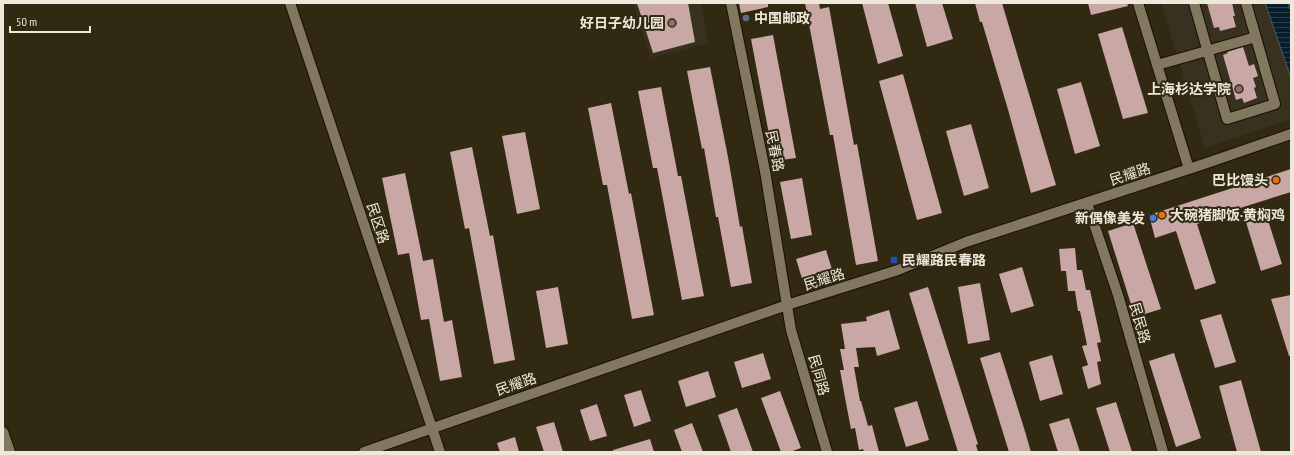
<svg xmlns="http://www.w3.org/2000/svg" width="1294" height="455" viewBox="0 0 1294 455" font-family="'PT Sans Narrow','Noto Sans SC',sans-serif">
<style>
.education{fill:#383120}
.water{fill:url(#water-rules);stroke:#4d5a60}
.building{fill:#c8a7a4}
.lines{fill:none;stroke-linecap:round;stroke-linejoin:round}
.minor-casing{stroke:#1a1100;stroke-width:12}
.minor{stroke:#82785f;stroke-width:10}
.service-dot{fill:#5c6f8a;stroke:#322913;stroke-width:1.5}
.education-dot{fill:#8d6e63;stroke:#322913;stroke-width:1.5}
.food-dot{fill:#e8710a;stroke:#322913;stroke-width:1.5}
.shop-dot{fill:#3f7fe0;stroke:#322913;stroke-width:1.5}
.transit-dot{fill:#1a4fb4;stroke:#322913;stroke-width:1.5}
.labels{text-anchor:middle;stroke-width:4;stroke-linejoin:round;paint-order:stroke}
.poi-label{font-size:14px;font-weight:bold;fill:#ede8da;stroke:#322913;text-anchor:end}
.street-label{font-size:14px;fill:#ede8da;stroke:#322913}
</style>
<defs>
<pattern id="water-rules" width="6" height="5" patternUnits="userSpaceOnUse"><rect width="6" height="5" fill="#081d2c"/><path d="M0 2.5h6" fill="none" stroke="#2c3e4a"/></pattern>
</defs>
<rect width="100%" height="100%" fill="#322913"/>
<path class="education" d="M633 3H701L708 43 651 58Z
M1161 3H1291V119L1205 148Z"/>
<path class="water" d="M1265 3H1288L1291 12V78Z"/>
<path class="building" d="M637 3H688L695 42 653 53Z
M739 3H768V7L741 13Z
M805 3H819L820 9 829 7 854 145 857 144 878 261 856 265 833 135H830Z
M862 3H888L903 56 878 64Z
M915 3H942L953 39 927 47Z
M975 3H1002L1056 185 1031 193 1009 113 982 22H980Z
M1088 3H1127L1128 6 1091 15Z
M1207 3H1232L1235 16H1233L1236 27 1220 31 1219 27 1214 28Z
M1122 27 1148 113 1123 119 1098 34Z
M773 35 796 158 774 161 751 39Z
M1243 47 1249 66 1254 64 1258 76 1253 78 1256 87 1254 88 1257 98 1244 103 1242 98 1236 100 1223 55 1228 53 1227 52Z
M710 67 728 157 740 227 742 226 752 283 731 287 718 217H716L704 148 702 149 687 71Z
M903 74 942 213 917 220 879 81Z
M1081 82 1100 146 1075 154 1057 89Z
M661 87 678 176H681L704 296 682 300 657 168H653L638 91Z
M611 103 629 194 631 193 654 315 632 319 607 185H603L588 108Z
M971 124 989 188 964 196 946 131Z
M525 132 540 209 517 214 502 136Z
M472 147 490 236 493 235 515 360 494 364 469 228 465 229 450 152Z
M1291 169V192L1202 220 1203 222 1197 224 1216 283 1195 290 1176 231 1155 238 1149 215Z
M405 173 423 261 433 259 444 322 452 320 462 377 440 381 429 319 421 320 409 253 398 255 382 178Z
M802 178 812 235 791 239 780 182Z
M1267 217 1282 264 1261 271 1246 222Z
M1133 223 1161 309 1135 317 1108 231Z
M1075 248 1077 270H1082L1086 290H1090L1101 342 1097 343 1101 361 1097 362 1101 384 1088 389 1082 367 1088 365 1082 346 1087 345 1080 311H1078L1075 291H1068L1066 271H1061L1059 249Z
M826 250 834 276 804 285 796 259Z
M1022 267 1034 306 1011 313 999 274Z
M980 283 990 340 968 344 958 287Z
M558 287 568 344 546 348 536 291Z
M928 287 978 444 976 445 978 452H958L909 293Z
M1291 295V356H1289L1271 299Z
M889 310 900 349 877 356 875 347 856 348 859 367H854L860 401H861L868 426 872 425 879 452H864L863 449 859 450 855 428 851 429 846 403 840 370H844L840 349H845L841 324 867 321 866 317Z
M1221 314 1236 362 1215 368 1200 320Z
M1000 352 1024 428 1031 452H1009L980 358Z
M763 353 771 379 742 388 734 362Z
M1174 353 1201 438 1176 447 1149 361Z
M1052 355 1063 394 1040 401 1029 362Z
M708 371 716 397 686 407 678 381Z
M1241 380 1261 452H1237L1219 386Z
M641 390 651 421 634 427 624 395Z
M780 391 801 448 790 452H781L761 398Z
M917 401 929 440 906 447 894 408Z
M1116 402 1132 452H1110L1096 408Z
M597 404 607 436 590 441 580 410Z
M737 408 753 452H731L718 415Z
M1069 418 1080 452H1058L1049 424Z
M554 422 563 452H544L536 427Z
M692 423 703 452H682L674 430Z
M515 437 519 452H500L497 443Z
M650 439 654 452H613V450Z"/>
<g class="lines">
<defs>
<path id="minor" d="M290 3 440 452
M731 3 765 171 791 330 827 452
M1138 3 1189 169
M1194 3 1227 119 1275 104 1246 3
M1157 65 1256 37
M1087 203 1118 295 1163 452
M3 432 10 452
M364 452 787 305 898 270 966 242 1204 164 1291 134"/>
</defs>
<use href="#minor" class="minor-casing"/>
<use href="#minor" class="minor"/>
</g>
<circle class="service-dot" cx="746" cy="18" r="4"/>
<g class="education-dot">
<circle cx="672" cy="23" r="4"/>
<circle cx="1239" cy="89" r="4"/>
</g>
<g class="food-dot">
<circle cx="1276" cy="180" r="4"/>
<circle cx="1162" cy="215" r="4"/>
</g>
<circle class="shop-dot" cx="1153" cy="218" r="4"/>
<rect class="transit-dot" x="890" y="256" width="8" height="8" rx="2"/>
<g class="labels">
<g class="poi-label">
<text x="754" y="23" text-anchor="start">中国邮政</text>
<text x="664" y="28">好日子幼儿园</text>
<text x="1231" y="94">上海杉达学院</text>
<text x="1268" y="185">巴比馒头</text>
<text x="1170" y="220" text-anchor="start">大碗猪脚饭·黄焖鸡</text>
<text x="1145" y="223">新偶像美发</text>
<text x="902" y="265" text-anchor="start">民耀路民春路</text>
</g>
<g class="street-label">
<text transform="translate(775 151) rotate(79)" y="5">民春路</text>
<text transform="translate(1130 174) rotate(-18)" y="5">民耀路</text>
<text transform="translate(378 223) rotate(72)" y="5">民区路</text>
<text transform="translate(824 279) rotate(-17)" y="5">民耀路</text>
<text transform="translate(1140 323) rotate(74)" y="5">民民路</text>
<text transform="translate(819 375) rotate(74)" y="5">民同路</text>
<text transform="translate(516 384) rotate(-19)" y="5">民耀路</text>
</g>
</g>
<rect width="1294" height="455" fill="none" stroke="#ede8da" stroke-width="8"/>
<path d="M10 26v6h80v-6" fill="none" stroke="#ede8da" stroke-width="2"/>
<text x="16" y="26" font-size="12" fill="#ede8da" stroke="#322913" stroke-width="3" paint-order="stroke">50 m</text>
</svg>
